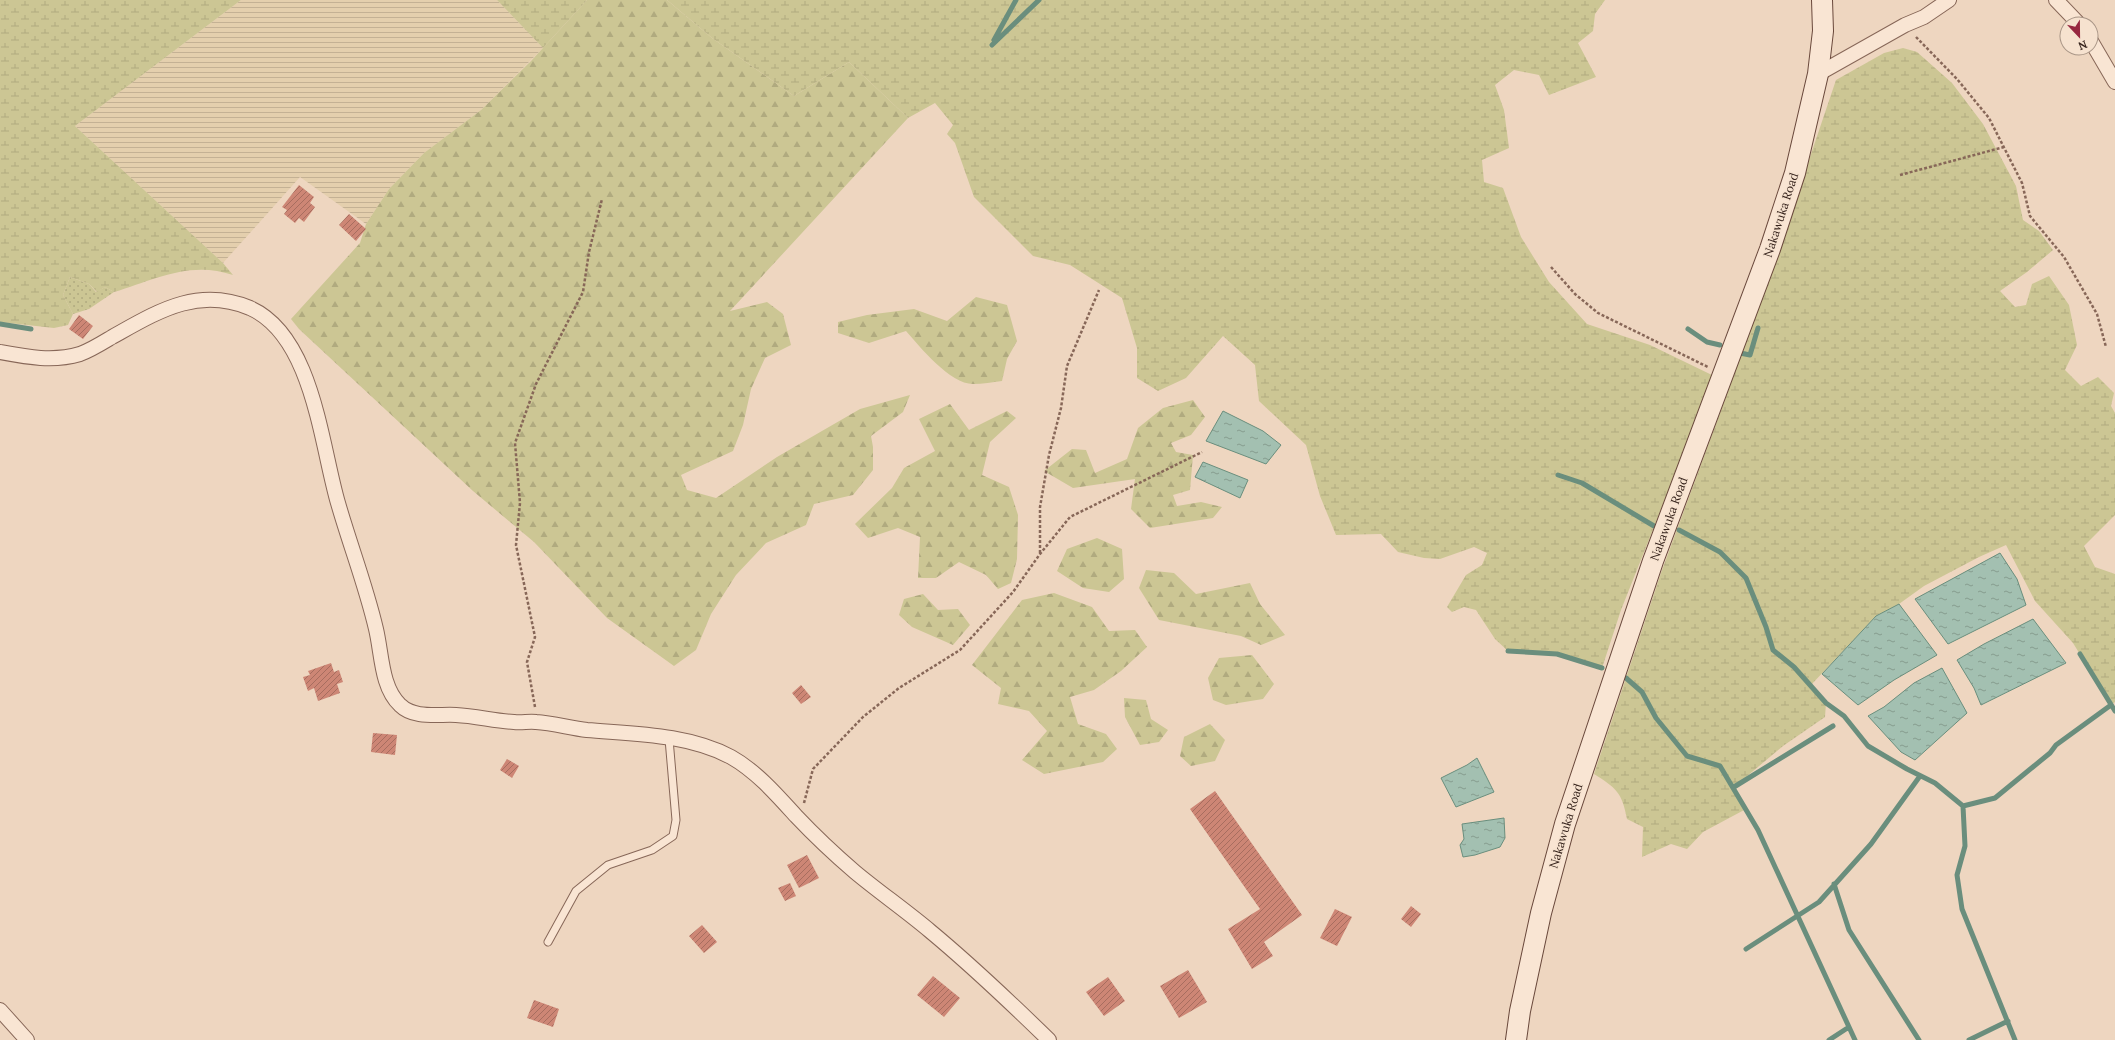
<svg xmlns="http://www.w3.org/2000/svg" width="2115" height="1040" viewBox="0 0 2115 1040" font-family="Lora,serif">
<style>
.farmland{fill:url(#farmland-rules)}
.grass{fill:url(#grass-dots)}
.forest{fill:url(#forest-firs)}
.wetland{fill:url(#wetland-marsh)}
.water{fill:url(#water-ripples);stroke:#6a8e7d}
.lines{fill:none;stroke-linecap:round;stroke-linejoin:round}
.stream{stroke:#6a8e7d;stroke-width:5}
.building{fill:url(#building-hatch)}
.service-casing{stroke:#876758;stroke-width:9}
.minor-casing{stroke:#876758;stroke-width:16}
.secondary-casing{stroke:#69483b;stroke-width:22}
.path{stroke:#876758;stroke-width:2.5;stroke-dasharray:3 2;stroke-linecap:butt}
.service{stroke:#f9e5d3;stroke-width:7}
.minor{stroke:#f9e5d3;stroke-width:14}
.secondary{stroke:#f9e5d3;stroke-width:20}
.labels{text-anchor:middle;stroke-width:3;stroke-linejoin:round;paint-order:stroke}
.street-label{font-size:12px;fill:#36231c;stroke:#f6e2cf}
</style>
<defs>
<pattern id="farmland-rules" width="6" height="5" patternUnits="userSpaceOnUse"><rect width="6" height="5" fill="#e4cfad"/><path d="M0 2.5h6" fill="none" stroke="#c4b194"/></pattern>
<pattern id="grass-dots" width="8" height="8" patternUnits="userSpaceOnUse"><rect width="8" height="8" fill="#ccc694"/><path d="M2 2h.1M6 6h.1" fill="none" stroke="#b0aa7f" stroke-width="1.8" stroke-linecap="round"/></pattern>
<pattern id="forest-firs" width="22" height="20" patternUnits="userSpaceOnUse"><rect width="22" height="20" fill="#ccc694"/><path d="M5 1l3.5 6h-7zM16 11l3.5 6h-7z" fill="#b0aa7f"/></pattern>
<pattern id="wetland-marsh" width="20" height="14" patternUnits="userSpaceOnUse"><rect width="20" height="14" fill="#ccc694"/><path d="M1 5h8M5 5V1M11 12h8M15 12V8" fill="none" stroke="#b0aa7f"/></pattern>
<pattern id="water-ripples" width="26" height="14" patternUnits="userSpaceOnUse"><rect width="26" height="14" fill="#a3c0b1"/><path d="M2 4q2-2 4 0t4 0M15 11q2-2 4 0t4 0" fill="none" stroke="#869c8f"/></pattern>
<pattern id="building-hatch" width="6" height="6" patternUnits="userSpaceOnUse"><rect width="6" height="6" fill="#cd8675"/><path d="M-1 1l2-2M0 6l6-6M5 7l2-2" fill="none" stroke="#a76d5f"/></pattern>
</defs>
<rect width="100%" height="100%" fill="#eed6c0"/>
<path class="farmland" d="M241 0H497L543 48 481 110 424 153 389 189 366 224 300 177 223 263 75 126Z"/>
<path class="grass" d="M70 277 89 284 96 292 105 287 114 292 89 309 73 314 63 295Z"/>
<path class="forest" d="M587 0H667L712 38 794 96 849 62 908 118 730 311 767 302 783 314 791 345 765 358 751 389 743 425 733 451 681 475 687 490 716 498 777 457 860 409 910 395 903 412 871 436 873 447V470L853 495 814 504 806 525 766 543 736 575 711 614 696 650 674 666 607 618 534 542 473 491 299 329 291 319 360 243 366 224 389 189 424 153 481 110 531 61Z
M976 297 1007 305 1017 341 1007 359 1002 381C992 382 983 384 973 384 950 384 920 347 906 331L869 343 838 333V322L867 315 914 309 947 321Z
M1193 400 1205 417 1191 435 1171 443 1176 452 1193 455 1190 490 1173 495 1177 506 1201 502 1222 507 1213 518 1150 528 1131 509 1135 479 1073 488 1044 471 1072 449 1086 450 1095 473 1127 459 1138 428 1163 408Z
M950 404 969 430 1007 411 1016 418 990 442 982 475 1009 487 1018 515 1017 559 1011 583 998 589 986 575 959 562 936 578H918L920 537 898 528 868 538 855 524 892 488 904 468 935 451 919 419Z
M1097 538 1122 549 1124 579 1109 592 1083 588 1057 571 1067 549Z
M1146 570 1174 573 1196 594 1250 583 1260 604 1285 635 1261 645 1241 636 1159 620 1139 588Z
M1054 593 1092 607 1109 631 1135 630 1147 647 1121 671 1094 690 1070 697 1078 724 1106 734 1117 749 1103 762 1044 774 1022 760 1047 731 1029 711 998 704 1001 688 972 665 1022 600Z
M923 594 938 610 958 609 970 625 953 645 912 627 899 615 904 599Z
M1252 655 1274 684 1263 699 1226 705 1213 700 1208 678 1219 658Z
M1124 698 1146 700 1151 719 1168 730 1159 742 1140 745 1125 717Z
M1210 724 1225 740 1215 761 1191 766 1180 756 1184 737Z"/>
<path class="wetland" d="M0 0H241L75 126 223 263 233 275C190 260 154 280 114 292L105 287 97 292 89 284 70 277 63 295 73 314 68 325 54 328 0 322Z
M497 0H587L543 48Z
M667 0H1605L1595 14 1593 31 1578 43 1596 77 1549 95 1539 75 1514 70 1495 85 1504 110 1509 148 1482 160 1484 182 1503 188 1521 237 1549 282 1587 324 1650 345 1714 376 1621 610 1602 668 1557 654 1508 651 1495 639 1476 610 1464 607 1452 612 1447 607 1466 575 1482 565 1487 553 1474 547 1440 559 1424 558 1398 552 1381 534 1336 535 1320 496 1306 445 1259 401 1255 365 1223 336 1186 378 1158 391 1137 378V348L1122 298 1070 265 1033 256 974 197 955 143 947 134 953 125 935 103 908 118 849 62 794 96 712 38Z
M1903 48 1917 52 1952 83 1983 124 2016 186 2023 220 2039 231 2053 250 2027 272 2000 291 2015 307 2026 305 2032 284 2049 276 2069 305 2077 345 2065 370 2081 386 2098 377 2114 393 2111 406 2115 413V515L2084 546 2095 567 2115 574V702L2111 705 2073 643 2035 601 2006 545 1979 557 1924 586 1899 604 1876 616 1811 685 1826 703 1825 717 1783 746 1734 787 1746 809 1703 832 1687 849 1671 844 1642 857 1643 827 1627 819C1622 792 1616 788 1594 774L1661 573 1762 299 1836 80 1884 53Z"/>
<path class="water" d="M1223 411 1263 431 1281 445 1266 464 1206 441Z
M1203 462 1248 480 1240 498 1195 477Z
M2000 553 2017 579 2026 605 1948 644 1915 599Z
M1899 604 1937 655 1894 680 1858 705 1822 674 1876 616Z
M2033 619 2066 663 1981 705 1974 688 1957 660 1984 644Z
M1942 668 1967 713 1915 760 1901 752 1868 716 1884 707 1914 683Z
M1477 758 1494 792 1456 807 1441 778 1467 765Z
M1504 818 1505 838 1500 847 1475 855 1463 857 1460 845 1464 839 1462 824Z"/>
<g class="lines">
<path class="stream" d="M994 40 1016 0
M992 45 1039 0
M0 324 31 329
M1688 329 1707 342 1720 345
M1740 353 1750 355 1758 328
M1558 475 1582 483 1654 526
M1679 530 1720 552 1746 578 1766 627 1773 650 1794 667 1826 703 1844 716 1868 746 1907 769 1935 783 1963 806 1965 846 1957 875 1962 909 2015 1040
M1508 651 1557 654 1602 668
M2080 654 2115 711
M1626 678 1642 692 1656 718 1687 756 1720 766 1758 830 1855 1040
M1734 787 1833 726
M1963 806 1995 798 2050 753 2056 745 2111 705
M1834 884 1849 930 1919 1040
M1746 949 1819 902 1871 844 1920 776
M1829 1040 1849 1027
M1969 1040 2008 1021"/>
</g>
<path class="building" d="M299 185 314 197 310 203 315 207 304 222 299 218 295 223 284 214 287 210 282 207Z
M349 214 366 229 356 241 339 225Z
M79 315 93 326 83 339 69 329Z
M331 663 334 672 339 670 343 682 337 684 340 693 318 701 314 688 308 691 303 677 310 675 308 671Z
M801 685 811 697 801 704 792 693Z
M373 733 397 735 395 755 371 752Z
M507 759 519 766 512 778 500 770Z
M1215 791 1302 915 1264 942 1273 956 1252 969 1228 929 1260 909 1190 809Z
M807 855 819 878 799 888 787 865Z
M790 883 796 896 785 901 778 888Z
M1411 906 1421 914 1411 927 1401 919Z
M1335 909 1352 917 1337 946 1320 938Z
M702 925 717 942 704 953 689 936Z
M1188 970 1207 1002 1179 1018 1160 986Z
M933 976 960 998 944 1017 917 995Z
M1108 977 1125 1001 1104 1016 1086 992Z
M534 1000 559 1009 553 1027 527 1018Z"/>
<g class="lines">
<defs>
<path id="service" d="M548 942 576 891 608 865 652 850 673 836 676 820 669 739"/>
<path id="minor" d="M2056 0 2079 24
M2091 41 2115 82
M1818 74 1905 25 1924 17 1949 0
M0 352C27 357 53 362 80 354 91 350 102 343 112 337 157 312 197 286 250 308 313 336 321 445 338 503 350 545 366 586 376 629 382 654 381 687 400 705 414 719 438 714 456 715 476 716 495 721 514 722 522 723 529 721 536 722 553 723 570 728 587 730 634 734 688 734 731 757 756 771 777 795 796 816 814 835 834 854 855 872 879 892 905 910 930 931 971 965 1010 1002 1049 1040
M0 1010 27 1040"/>
<path id="secondary" d="M1516 1040 1520 1011 1541 913 1565 824 1653 561 1770 249 1795 173 1818 74 1823 31 1822 0"/>
</defs>
<use href="#service" class="service-casing"/>
<use href="#minor" class="minor-casing"/>
<use href="#secondary" class="secondary-casing"/>
<path class="path" d="M1916 37 1957 79 1989 118 2022 183 2030 216 2064 257 2097 314 2106 347
M1900 175 2004 147
M1551 267 1575 294 1598 313 1708 367
M1040 553V507L1049 455 1061 408 1067 366 1099 290
M535 707 527 662 535 637 516 545 520 503 515 443 536 384 583 292 589 252 602 199
M804 803 813 769 863 717 899 688 960 650 1013 592 1040 554 1070 517 1202 452"/>
<use href="#service" class="service"/>
<use href="#minor" class="minor"/>
<use href="#secondary" class="secondary"/>
</g>
<g class="labels">
<g class="street-label">
<text transform="translate(1781 215) rotate(-72)" y="4">Nakawuka Road</text>
<text transform="translate(1669 519) rotate(-70)" y="4">Nakawuka Road</text>
<text transform="translate(1566 826) rotate(-73)" y="4">Nakawuka Road</text>
</g>
</g>
<g transform="translate(2079 36) rotate(158)"><circle r="19" fill="#f6e2cf" stroke="#a99687"/>
<path d="M0-3L7 15L0 10L-7 15Z" fill="#972740"/>
<text y="-6" font-size="11" font-weight="bold" text-anchor="middle" fill="#36231c">N</text>
</g>
</svg>
